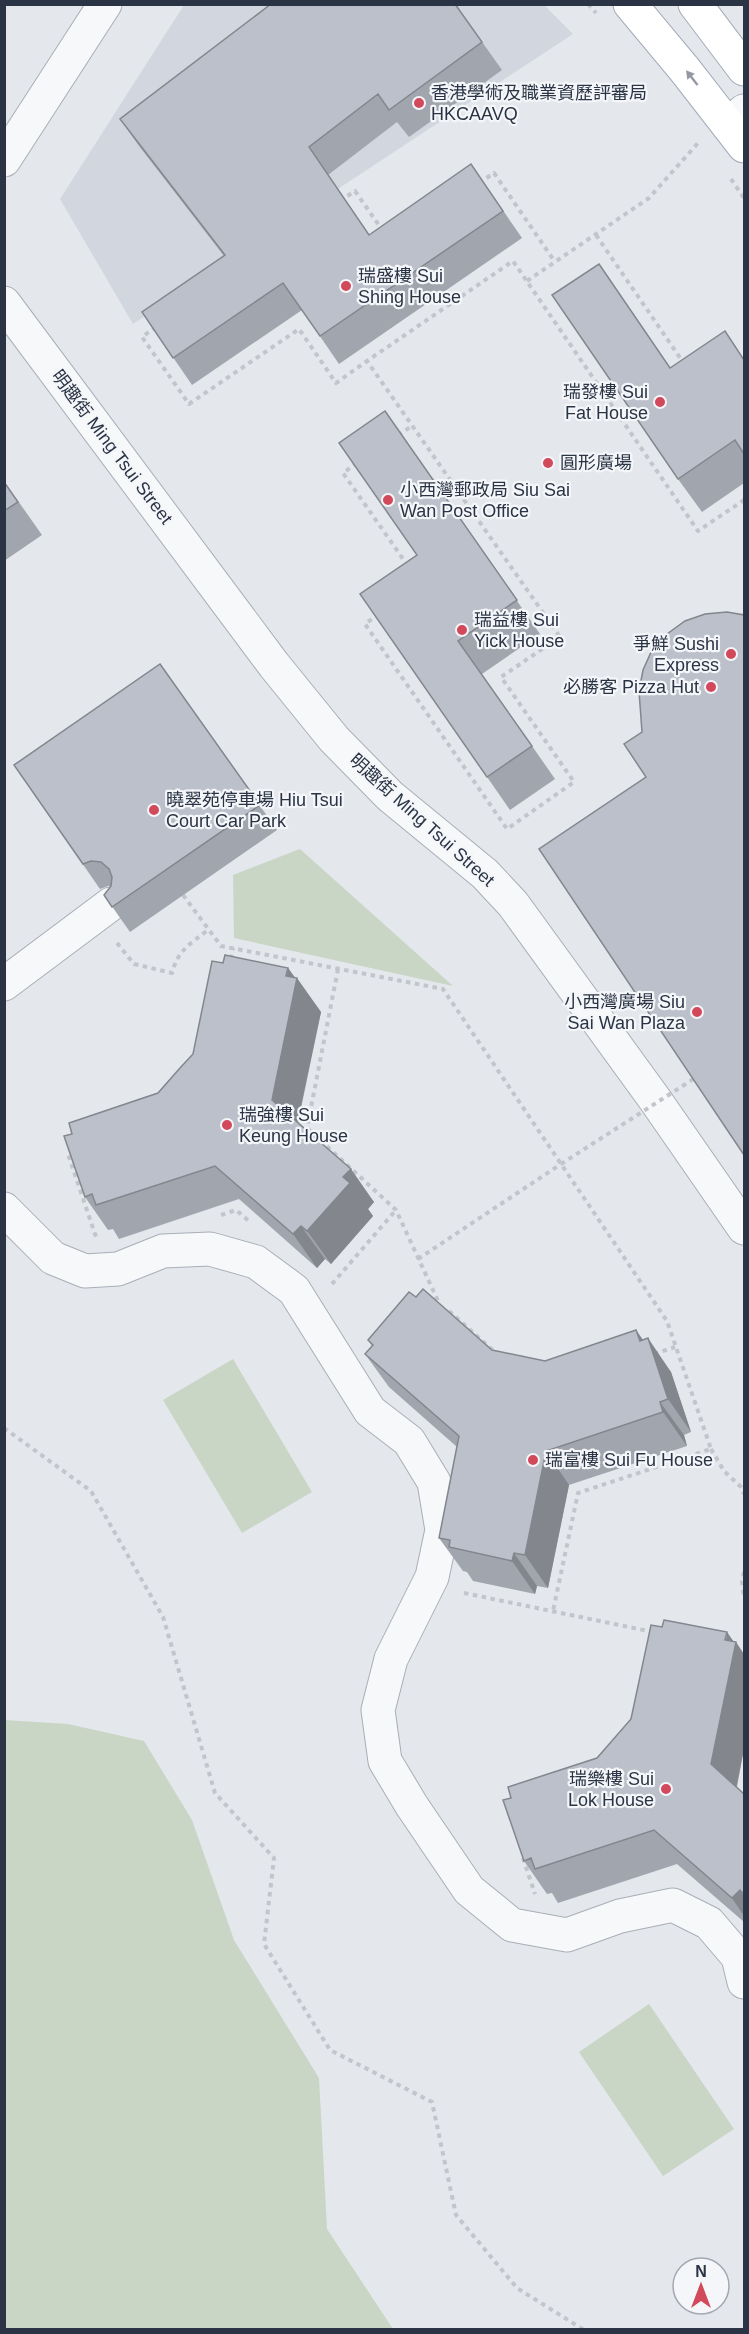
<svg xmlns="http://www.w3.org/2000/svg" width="749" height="2334" viewBox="0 0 749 2334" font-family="Helvetica,'Noto Sans TC',sans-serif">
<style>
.built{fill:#d2d6de}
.green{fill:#c9d6c5}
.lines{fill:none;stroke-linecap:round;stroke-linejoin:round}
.minor-casing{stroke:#a9aeb7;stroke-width:35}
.major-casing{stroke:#a3abb8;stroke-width:35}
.path{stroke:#c2c5cb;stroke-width:4;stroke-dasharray:4.5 4.5;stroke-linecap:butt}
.minor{stroke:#f7f8fa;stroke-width:33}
.major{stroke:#fff;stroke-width:33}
.path-bridge{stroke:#c2c5cb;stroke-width:4;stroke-dasharray:4.5 4.5;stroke-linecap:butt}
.wall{fill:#a1a5ae}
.shaded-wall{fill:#83868d}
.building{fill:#bbc0ca;stroke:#83868d;stroke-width:1.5}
.oneway{fill:#959aa2}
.poi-dot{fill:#d1495b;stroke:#f4f6f9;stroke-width:2}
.labels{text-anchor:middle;stroke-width:4.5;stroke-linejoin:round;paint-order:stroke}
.poi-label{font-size:18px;fill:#2b3445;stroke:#f4f6f9;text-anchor:start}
.street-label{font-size:18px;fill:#2b3445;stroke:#f4f6f9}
</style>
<rect width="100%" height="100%" fill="#e4e7ec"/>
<path class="built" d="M184 5H544L573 34 133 324 60 199Z"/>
<path class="green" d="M300 849 453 986 234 938 233 875Z
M233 1359 312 1492 242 1533 163 1400Z
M4 1720 68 1724 144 1741 192 1820 234 1940 319 2078 327 2229 393 2329H5Z
M649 2004 734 2129 663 2176 579 2052Z"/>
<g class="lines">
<defs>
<path id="minor" d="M728 125 744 111
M4 160 105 4
M4 303 274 665 334 739 390 796 485 874 513 904 656 1101 744 1228
M4 984 111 904
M4 1209 53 1258 85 1271 118 1269 163 1251 210 1249 256 1262 294 1290 370 1411 409 1441 434 1482 442 1530 432 1577 391 1659 378 1710 385 1761 412 1806 469 1890 512 1925 567 1935 620 1916 673 1905 709 1923 738 1957 744 1982"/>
<path id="major" d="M630 4 685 70 744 146
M695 4 744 69"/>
</defs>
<use href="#minor" class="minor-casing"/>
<use href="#major" class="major-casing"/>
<path class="path" d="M588 4 596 13
M731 179 744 198
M479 183 494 173 555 262
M340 201 355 191 383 231
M596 235 685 365
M527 281 649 198 698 143
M156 327 142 337 189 404 299 329 336 383 367 361
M398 435 412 426
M357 463 343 473 408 566
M379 614 365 624 507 829 574 782 501 677 560 637 367 361 513 261 698 531 744 500
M183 895 221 946 443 989 667 1321 711 1449 578 1493 553 1611
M117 943 134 964 172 973C178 950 190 944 208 930
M231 959 233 948
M338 969 307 1128 396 1210 439 1303
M75 1152 68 1154 96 1237
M221 1215 236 1210 250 1222
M418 1259 561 1164
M332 1284 396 1210
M449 1311 497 1354
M654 1354 675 1347
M4 1428 91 1491 163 1617 215 1793 274 1858 264 1944 330 2050 432 2102 456 2215 517 2288 584 2330
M711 1449 724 1471 741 1487 744 1494
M744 1572 742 1581 744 1597
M464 1593 653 1632
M523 1858 535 1894"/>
<use href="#minor" class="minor"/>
<use href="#major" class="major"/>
<path class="path-bridge" d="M561 1164 695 1078"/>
</g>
<path class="wall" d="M455 4 502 70 409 137 397 122 328 175 369 235 471 164 522 238 339 364 302 310 192 385 142 312 224 256 139 146 120 119Z
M599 264 670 368 744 359V483L702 512 678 479Z
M385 411 540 634 482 674 555 779 510 810 360 594 417 555Z
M4 481 42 535 4 561Z
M160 664 277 830 130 932 104 895 111 886H108L100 889 14 765Z
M223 963 288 968 321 1012 298 1123 374 1202 368 1209 373 1216 331 1264 325 1259 317 1268 239 1199 119 1239 113 1229 108 1230 85 1197 72 1134 158 1093 193 1054Z
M416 1297 492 1350 545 1361 643 1340 671 1372 691 1432 684 1435 687 1446 569 1485 548 1588 537 1586 535 1594 473 1581 467 1572 463 1571 439 1538 457 1447 389 1387 365 1354 372 1346 368 1340Z
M744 1749 737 1787 744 1794V1922L677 1864 558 1903 552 1893 547 1894 524 1861 511 1798Z"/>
<path class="shaded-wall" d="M288 968 297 981V978L321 1012 295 1134 272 1100Z
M351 1169 374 1202 368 1209 373 1216 331 1264 307 1231 343 1177Z
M301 1226 325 1259 317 1268 293 1234Z
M636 1330 653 1354 648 1338 671 1372 691 1432 668 1399 640 1341Z
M660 1402 684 1435 687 1446 663 1412Z
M546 1451 569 1485 548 1588 525 1555Z
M514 1553 537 1586 535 1594 512 1561Z
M727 1632 736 1645V1642L744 1654V1749L734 1798 711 1764Z
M740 1890 744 1896V1916L732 1898Z"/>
<path class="building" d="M271 4H455L482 42 389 110 378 94 309 147 369 235 471 164 503 211 320 336 283 283 173 358 142 312 225 255 120 119Z
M599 264 670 368 725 331 744 360V454L735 440 678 479 552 295Z
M385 411 517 600 458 641 532 746 487 777 360 594 417 555 339 443Z
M4 482 18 502 4 511Z
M727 612 744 615V1155L539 849 646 777 624 744 642 732 639 691 643 670 652 650 667 634 685 621 705 614Z
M160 664 260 805 112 907 104 895 111 886 112 877 109 869 101 862 91 861 83 864 14 765Z
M225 955 288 968 286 976 297 978 272 1100 351 1169 343 1177 350 1183 307 1231 301 1226 293 1234 215 1166 96 1205 92 1194 85 1197 64 1136 72 1134 69 1123 158 1093 180 1068 193 1054 212 961 223 963Z
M423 1289 492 1350 545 1361 636 1330 640 1341 648 1338 668 1399 660 1402 663 1412 546 1451 525 1555 514 1553 512 1561 449 1547 450 1540 439 1538 459 1436 365 1354 373 1345 368 1340 409 1292 416 1297Z
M664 1620 727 1632 725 1640 736 1642 711 1764 744 1794V1894L740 1890 732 1898 654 1830 535 1869 531 1858 524 1861 503 1800 511 1798 508 1787 597 1758 611 1742 631 1719 651 1625 662 1627Z"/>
<defs><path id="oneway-solid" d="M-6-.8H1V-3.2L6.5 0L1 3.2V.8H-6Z" transform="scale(1.5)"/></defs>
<use class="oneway" href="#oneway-solid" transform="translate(692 78) rotate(-128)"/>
<g class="poi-dot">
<circle cx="419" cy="103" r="6"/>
<circle cx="346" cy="286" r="6"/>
<circle cx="660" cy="402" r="6"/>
<circle cx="548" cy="463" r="6"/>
<circle cx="388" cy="500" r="6"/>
<circle cx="462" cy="630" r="6"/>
<circle cx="731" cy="654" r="6"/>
<circle cx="711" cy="687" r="6"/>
<circle cx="154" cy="810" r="6"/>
<circle cx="697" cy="1012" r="6"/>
<circle cx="227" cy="1125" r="6"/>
<circle cx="533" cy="1460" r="6"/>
<circle cx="666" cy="1789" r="6"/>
</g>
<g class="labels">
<g class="poi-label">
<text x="431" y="99">香港學術及職業資歷評審局<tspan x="431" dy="21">HKCAAVQ</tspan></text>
<text x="358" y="282">瑞盛樓 Sui<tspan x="358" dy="21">Shing House</tspan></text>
<text x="648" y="398" text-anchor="end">瑞發樓 Sui<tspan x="648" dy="21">Fat House</tspan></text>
<text x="560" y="469">圓形廣場</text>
<text x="400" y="496">小西灣郵政局 Siu Sai<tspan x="400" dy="21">Wan Post Office</tspan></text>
<text x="474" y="626">瑞益樓 Sui<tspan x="474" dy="21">Yick House</tspan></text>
<text x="719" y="650" text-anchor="end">爭鮮 Sushi<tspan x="719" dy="21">Express</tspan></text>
<text x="699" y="693" text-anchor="end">必勝客 Pizza Hut</text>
<text x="166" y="806">曉翠苑停車場 Hiu Tsui<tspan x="166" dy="21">Court Car Park</tspan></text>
<text x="685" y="1008" text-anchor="end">小西灣廣場 Siu<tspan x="685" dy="21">Sai Wan Plaza</tspan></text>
<text x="239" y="1121">瑞強樓 Sui<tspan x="239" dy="21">Keung House</tspan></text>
<text x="545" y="1466">瑞富樓 Sui Fu House</text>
<text x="654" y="1785" text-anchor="end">瑞樂樓 Sui<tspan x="654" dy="21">Lok House</tspan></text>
</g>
<g class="street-label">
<text transform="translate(112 447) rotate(53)" y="6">明趣街 Ming Tsui Street</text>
<text transform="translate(422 820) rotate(42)" y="6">明趣街 Ming Tsui Street</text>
</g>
</g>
<rect width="749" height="2334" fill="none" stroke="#2b3445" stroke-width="12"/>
<g transform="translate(701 2286)"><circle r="28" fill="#f4f6f9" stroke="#a4a8b1" stroke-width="1.5"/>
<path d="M0-4.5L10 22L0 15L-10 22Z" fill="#d1495b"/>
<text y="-9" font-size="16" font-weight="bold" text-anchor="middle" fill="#2b3445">N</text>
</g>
</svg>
